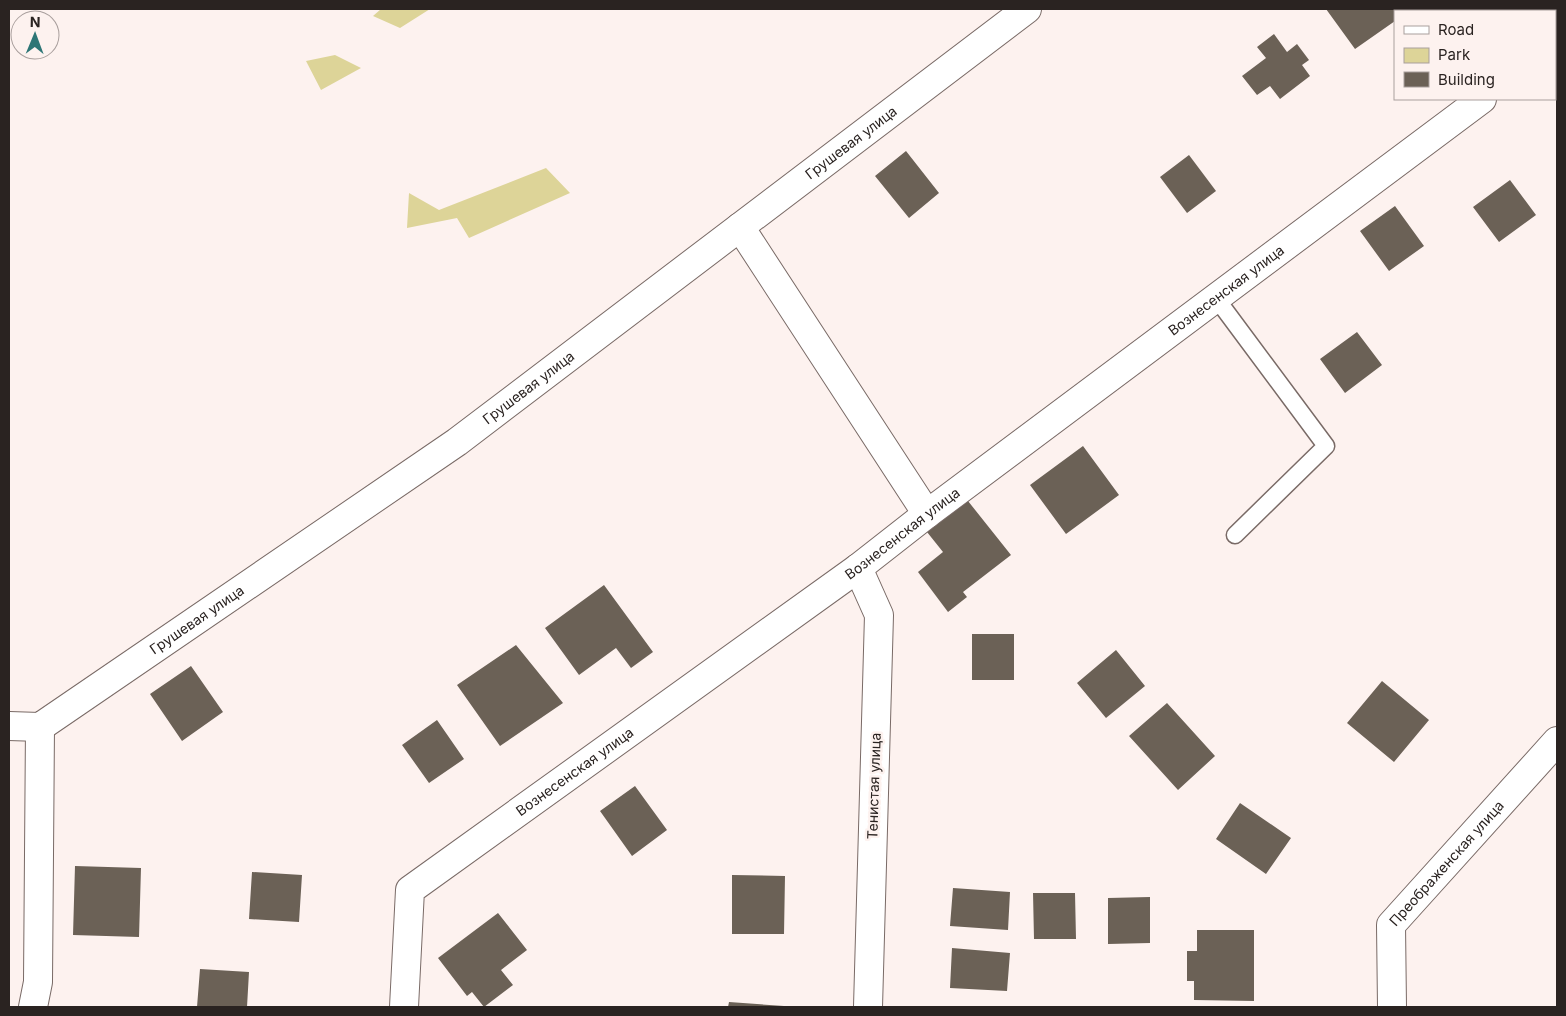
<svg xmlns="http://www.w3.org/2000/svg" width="1566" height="1016" viewBox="0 0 1566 1016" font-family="Inter,sans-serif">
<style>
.green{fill:#ddd498}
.building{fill:#6b6156}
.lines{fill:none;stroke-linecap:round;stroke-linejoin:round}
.service-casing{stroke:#796a66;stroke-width:19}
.minor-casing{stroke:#796a66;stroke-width:30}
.service{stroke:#fff;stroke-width:16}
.minor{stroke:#fff;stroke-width:28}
.labels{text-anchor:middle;stroke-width:5;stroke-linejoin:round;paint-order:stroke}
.street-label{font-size:14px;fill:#2a2321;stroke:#fdf2ef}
</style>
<rect width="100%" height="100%" fill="#fdf2ef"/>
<path class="green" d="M381 9H430L400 28 373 16Z
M335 55 361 68 321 90 306 61Z
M546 168 570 193 469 238 457 218 407 228 409 193 439 210Z"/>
<path class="building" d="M1326 9H1394L1396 11 1395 21 1355 49Z
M1274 34 1287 52 1297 44 1309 60 1302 65 1310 76 1280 99 1270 86 1257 95 1242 76 1266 58 1257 47Z
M906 151 939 193 909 218 875 176Z
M1189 155 1216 191 1187 213 1160 177Z
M1510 180 1536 215 1499 242 1473 207Z
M1395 206 1424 246 1389 271 1360 231Z
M1357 332 1382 365 1345 393 1320 359Z
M1083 446 1119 495 1066 534 1030 485Z
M968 501 1011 555 963 592 967 597 948 612 918 572 943 552 927 532Z
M604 585 653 652 631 668 616 648 579 675 545 628Z
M972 634H1014V680H972Z
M516 645 563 703 500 746 457 685Z
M1116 650 1145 686 1106 718 1077 683Z
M191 666 223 712 182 741 150 694Z
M1382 681 1429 720 1394 762 1347 723Z
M1167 703 1215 756 1178 790 1129 736Z
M437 720 464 759 429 783 402 745Z
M635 786 667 830 632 856 600 811Z
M1240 803 1291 838 1266 874 1216 839Z
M75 866 141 868 139 937 73 935Z
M252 872 302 875 299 922 249 919Z
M732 875 785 876 784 934H732Z
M953 888 1010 892 1008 930 950 926Z
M1033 893H1075L1076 939H1034Z
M1150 897V943L1108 944V898Z
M498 913 527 950 501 970 513 985 484 1007 472 992 467 996 438 958Z
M1197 930H1254V1001L1194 1000V981H1187V951H1197Z
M952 948 1010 953 1007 991 950 988Z
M200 969 249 972 247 1007H197Z
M729 1002 784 1006V1007H728Z"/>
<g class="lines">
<defs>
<path id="service" d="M1216 298 1326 446 1235 535"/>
<g id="minor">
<path d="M1523 9 1524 11"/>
<path d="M1555 54 1557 58"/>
<path d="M740 227 927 514"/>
<path d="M858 568 879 615 868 1007"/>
<path id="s1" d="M9 726 40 727 457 442 1027 9"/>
<path d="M33 1007 38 982 40 727"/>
<path id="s2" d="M404 1007 410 890 858 568 927 514 1482 99"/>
<path id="s3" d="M1392 1007 1391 925 1557 741"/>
</g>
</defs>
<use href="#service" class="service-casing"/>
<use href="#minor" class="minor-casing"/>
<use href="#service" class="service"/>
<use href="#minor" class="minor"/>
</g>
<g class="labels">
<g class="street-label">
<text dy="5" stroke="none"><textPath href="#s1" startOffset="1031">Грушевая улица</textPath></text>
<text dy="5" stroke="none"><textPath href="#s2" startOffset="1130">Вознесенская улица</textPath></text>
<text dy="5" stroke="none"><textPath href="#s1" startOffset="626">Грушевая улица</textPath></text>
<text dy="5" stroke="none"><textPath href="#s2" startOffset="725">Вознесенская улица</textPath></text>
<text dy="5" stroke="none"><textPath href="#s1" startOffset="221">Грушевая улица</textPath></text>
<text dy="5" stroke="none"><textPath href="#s2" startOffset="320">Вознесенская улица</textPath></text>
<text transform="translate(874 786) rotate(-88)" y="5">Тенистая улица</text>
<text dy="5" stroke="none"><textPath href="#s3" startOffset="165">Преображенская улица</textPath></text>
</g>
</g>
<rect width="1566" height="1016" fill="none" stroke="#2a2321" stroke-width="20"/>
<rect x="1394" y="10" width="162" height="90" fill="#fdf2ef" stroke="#a99f9d"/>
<rect x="1404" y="26" width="25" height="8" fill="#ffffff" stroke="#a99f9d"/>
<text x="1438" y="35" font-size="15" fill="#2a2321">Road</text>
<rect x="1404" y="48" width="25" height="15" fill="#ddd498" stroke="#a99f9d"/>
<text x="1438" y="60" font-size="15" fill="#2a2321">Park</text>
<rect x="1404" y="72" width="25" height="15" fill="#6b6156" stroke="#a99f9d"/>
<text x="1438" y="85" font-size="15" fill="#2a2321">Building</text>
<g transform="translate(35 35) rotate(1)"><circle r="24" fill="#fdf2ef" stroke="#a99f9d"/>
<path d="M0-4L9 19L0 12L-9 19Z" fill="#2d7676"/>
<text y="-8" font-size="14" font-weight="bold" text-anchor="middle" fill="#2a2321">N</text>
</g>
</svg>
